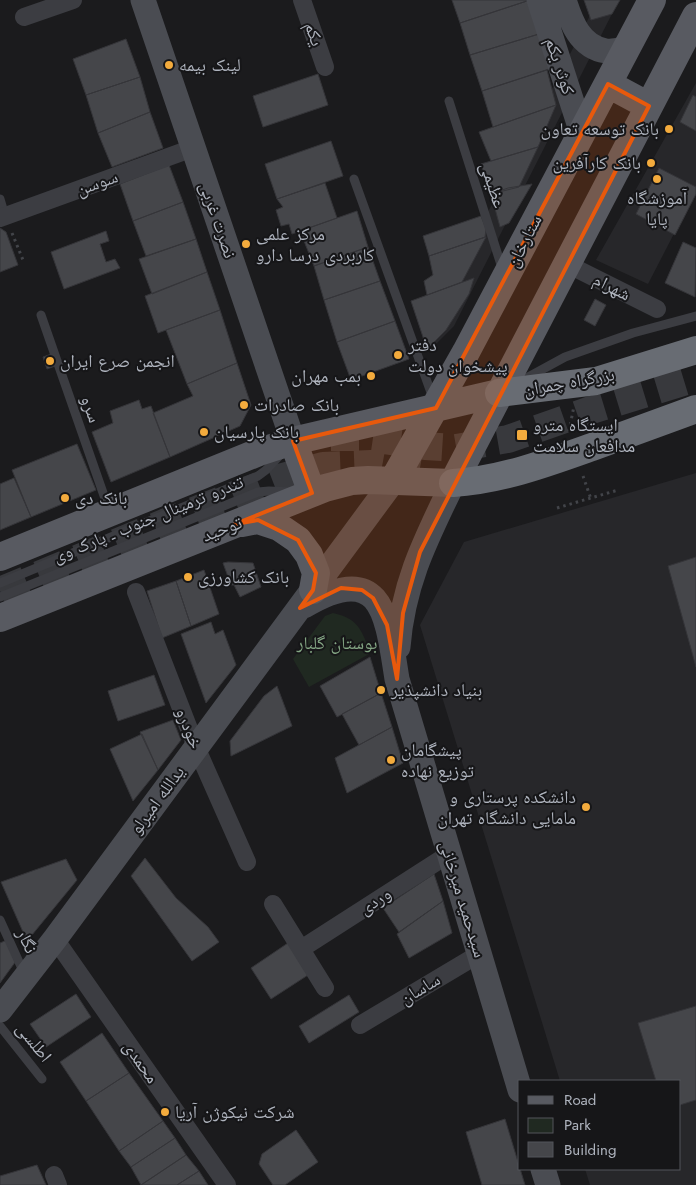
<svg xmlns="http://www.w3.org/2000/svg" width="696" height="1185" viewBox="0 0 696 1185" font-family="Jost,'Noto Naskh Arabic',sans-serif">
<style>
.built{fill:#27272a}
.green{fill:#202921}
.building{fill:#45464a;stroke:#353539}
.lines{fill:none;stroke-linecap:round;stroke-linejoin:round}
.highway-tunnel{stroke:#38393d;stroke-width:28;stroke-dasharray:28 14;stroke-linecap:butt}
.path{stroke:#424449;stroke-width:3;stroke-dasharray:2.5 4;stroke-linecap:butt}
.lane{stroke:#3c3d42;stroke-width:9}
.street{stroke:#3c3d42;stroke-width:18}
.secondary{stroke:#4a4c52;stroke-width:25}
.primary{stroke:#585a61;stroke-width:28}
.highway{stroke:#686c73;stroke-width:28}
.marked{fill:#e8590c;fill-opacity:0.2;stroke:#e8590c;stroke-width:4;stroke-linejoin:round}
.poi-dot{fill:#f3ab3d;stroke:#161618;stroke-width:2}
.labels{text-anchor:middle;stroke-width:4;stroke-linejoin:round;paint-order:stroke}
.street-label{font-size:18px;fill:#aeb3bd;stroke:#161618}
.poi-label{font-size:18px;fill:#aeb3bd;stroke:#161618;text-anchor:start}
.park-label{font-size:18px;fill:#85a785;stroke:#161618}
</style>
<rect width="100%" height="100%" fill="#1b1b1d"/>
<path class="built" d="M598 0H619L454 326 434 346 421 341Z
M696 83V191L648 284 596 260Z
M696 473V1185H590L585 1169H680V1081H560L420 625 464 542Z"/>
<path class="green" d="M333 613C360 619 361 631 371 653L309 687 293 659 325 616Z"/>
<path class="building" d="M452 0H527V1L460 23Z
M584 0H620L612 14 591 20Z
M527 1 539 34 470 55 460 23Z
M539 34 552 68 482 91 470 55Z
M126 39 140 77 86 95 73 59Z
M547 70 556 105 493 127 482 91Z
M318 74 328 105 263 127 253 96Z
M140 77 150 112 98 133 86 95Z
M693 95 696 97V131L680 122Z
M556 105 538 147 491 161 479 132Z
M150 112 163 148 112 167 98 133Z
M331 141 343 176 277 199 265 164Z
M538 147 519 187 491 194 481 164Z
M169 165 183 202 133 221 120 184Z
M659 168 696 187V194L675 235 636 214Z
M325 183 337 218 292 234 289 224 281 226 276 210 283 207 277 199Z
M532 184 509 223 500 227 491 194 508 188Z
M183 202 196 239 146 256 133 221Z
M357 211 368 247 314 266 300 231Z
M481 216 486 229 485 237 429 256 423 236Z
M0 228 6 232 18 265 0 272Z
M106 231 109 241 100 244 106 262 115 259 120 268 64 289 51 252Z
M486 237 462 282 427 295 424 281 433 275 429 256Z
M196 239 207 272 152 294 139 259Z
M683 242 696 248 695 297 665 283Z
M368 247 380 281 324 300 314 266Z
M207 272 220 310 158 333 145 296Z
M474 278 469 294 446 330 427 349 411 301Z
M380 281 395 321 337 342 324 300Z
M595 299 606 305 595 326 584 320Z
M220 310 237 363 187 384 166 330Z
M395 321 409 359 351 380 337 342Z
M54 353 58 365 47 369 43 357Z
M237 363 251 405 240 426 170 457 153 413 193 396 187 384Z
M139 400 142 409 151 406 170 457 111 482 92 432 113 423 110 411Z
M77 444 96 490 31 517 12 470Z
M14 478 31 517 0 530V484Z
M696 557V667L668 566Z
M228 562 253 563 261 587 240 597 234 585H231L223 563Z
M204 570 219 614 191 626 176 581Z
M176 581 191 626 162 638 147 591Z
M211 622 215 634 223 630 236 665 206 703 181 634Z
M370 657 381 693 337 717 320 686Z
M154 675 165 705 118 721 108 691Z
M277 686 292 726 231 756 230 741 264 696Z
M381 693 392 727 359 745 342 714Z
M173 720 181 740 158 770 140 732Z
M392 727 403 763 347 793 335 758Z
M142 734 158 770 133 801 110 749Z
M145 858 176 898 208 927 219 942 192 961 131 876Z
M66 859 77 880 27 941 1 882Z
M434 874 443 901 399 932 383 908Z
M443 901 452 933 409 958 397 934Z
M7 940 16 961 0 983V943Z
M288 943 308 975 271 999 251 968Z
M76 994 91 1017 46 1047 30 1024Z
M349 995 359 1012 309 1043 299 1026Z
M696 1006V1100L680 1105V1081H656L638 1023Z
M102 1033 129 1073 86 1101 60 1062Z
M129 1073 163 1121 119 1151 86 1101Z
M505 1119 525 1185H482L466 1132Z
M163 1121 175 1138 131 1167 119 1151Z
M296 1130 318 1162 285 1185H273L259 1164 262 1154Z
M175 1138 186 1155 141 1185 131 1167Z
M186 1155 199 1171 177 1185H141Z
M37 1165 46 1185H0V1176Z
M199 1171 208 1185H177Z"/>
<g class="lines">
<path class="highway-tunnel" d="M331 437H364L425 446 456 448 508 439 588 411 696 378
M0 591 183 515 279 478 323 466 371 464 419 473"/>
<path class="path" d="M12 233 23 260
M569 431 574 406
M583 476 591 499
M557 508 618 490"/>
<path class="lane" d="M449 101 503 271
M354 179 433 398
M0 199 5 216
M41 315 109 510
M521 381 565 357 633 333 696 316
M0 583 258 476 266 470 281 454
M0 597 258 492 269 491 292 492
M0 920 24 973
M0 1026 42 1079"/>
<path class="street" d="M302 0 325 67
M24 17 73 0
M0 218 193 148
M567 264 657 309
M136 592 196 747 247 862
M273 904 325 988
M55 939 227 1185
M301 949 449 854
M360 1025 479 954
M54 1175 58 1185"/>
<path class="secondary" d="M143 0 293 441
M539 0 582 133
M564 0C571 22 580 47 606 51 612 52 620 50 626 49
M304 606C383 559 387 616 397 679L520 1090
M398 647C403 583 426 539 453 483
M0 1010 55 939 393 481
M543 1169 548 1185"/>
<path class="primary" d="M608 84 649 106
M293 441 312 493
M393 481 466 352 652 0
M242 523 258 520 279 527 298 540 309 555 316 573 313 590
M0 557 259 452 293 441 499 393
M0 618 325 488 352 481 368 480 453 483 696 16"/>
<path class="highway" d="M499 393 596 381 696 350
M453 483C501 480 547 463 592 447 627 434 661 422 696 409"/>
</g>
<path class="marked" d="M608 84 649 106 420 552 403 613 397 679 387 625 373 598 362 590 341 588 300 608 313 590 316 573 298 540 258 520 235 524 312 493 293 441 436 408Z"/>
<g class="poi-dot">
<circle cx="169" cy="65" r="5"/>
<circle cx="669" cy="129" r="5"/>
<circle cx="651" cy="163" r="5"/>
<circle cx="657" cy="179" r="5"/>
<circle cx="246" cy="244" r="5"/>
<circle cx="398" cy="355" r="5"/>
<circle cx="50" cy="361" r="5"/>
<circle cx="371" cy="376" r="5"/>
<circle cx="244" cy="405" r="5"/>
<circle cx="204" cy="432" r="5"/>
<rect x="516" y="429" width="12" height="12" rx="2.5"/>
<circle cx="65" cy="498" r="5"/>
<circle cx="188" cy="577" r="5"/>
<circle cx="381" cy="690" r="5"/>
<circle cx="391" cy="760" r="5"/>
<circle cx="586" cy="807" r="5"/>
<circle cx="165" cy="1112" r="5"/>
</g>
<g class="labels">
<g class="street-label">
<text transform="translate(314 34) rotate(71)" y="6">یکم</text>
<text transform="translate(560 66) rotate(72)" y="6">کوثر یکم</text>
<text transform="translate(97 183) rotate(-20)" y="6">سوسن</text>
<text transform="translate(493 185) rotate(72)" y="6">عظیمی</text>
<text transform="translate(218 220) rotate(71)" y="6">نصرت غربی</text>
<text transform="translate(524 241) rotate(-63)" y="6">ستارخان</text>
<text transform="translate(612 287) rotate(27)" y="6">شهرام</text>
<text transform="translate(569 382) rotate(-10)" y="6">بزرگراه چمران</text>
<text transform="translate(91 409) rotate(71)" y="6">سرو</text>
<text transform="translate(148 519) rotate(-22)" y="6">تندرو ترمینال جنوب ـ پارک وی</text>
<text transform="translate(222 529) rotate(-21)" y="6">توحید</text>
<text transform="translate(189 728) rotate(68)" y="6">خودرو</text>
<text transform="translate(157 800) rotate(-54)" y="6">یدالله امیرلو</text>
<text transform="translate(463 899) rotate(73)" y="6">سیدحمید میرخانی</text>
<text transform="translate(375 901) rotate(-33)" y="6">وردی</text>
<text transform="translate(27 941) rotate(65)" y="6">نگار</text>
<text transform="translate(420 989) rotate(-31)" y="6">ساسان</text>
<text transform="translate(34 1042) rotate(51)" y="6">اطلسی</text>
<text transform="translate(141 1062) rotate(55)" y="6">محمدی</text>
</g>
<g class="poi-label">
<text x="179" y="71">لینک بیمه</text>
<text x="659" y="135" text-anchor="end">بانک توسعه تعاون</text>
<text x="641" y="169" text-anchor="end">بانک کارآفرین</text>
<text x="657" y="204" text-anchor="middle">آموزشگاه<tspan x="657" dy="21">پایا</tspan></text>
<text x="256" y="240">مرکز علمی<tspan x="256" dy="21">کاربردی درسا دارو</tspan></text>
<text x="408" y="351">دفتر<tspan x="408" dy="21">پیشخوان دولت</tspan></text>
<text x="60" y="367">انجمن صرع ایران</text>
<text x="361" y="382" text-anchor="end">بمب مهران</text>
<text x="254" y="411">بانک صادرات</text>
<text x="533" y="431">ایستگاه مترو<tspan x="533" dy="21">مدافعان سلامت</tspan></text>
<text x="214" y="438">بانک پارسیان</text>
<text x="75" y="504">بانک دی</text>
<text x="198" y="583">بانک کشاورزی</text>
<text x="391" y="696">بنیاد دانشپذیر</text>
<text x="401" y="756">پیشگامان<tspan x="401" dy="21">توزیع نهاده</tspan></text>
<text x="576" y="803" text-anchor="end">دانشکده پرستاری و<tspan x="576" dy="21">مامایی دانشگاه تهران</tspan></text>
<text x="175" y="1118">شرکت نیکوژن آریا</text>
</g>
<g class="park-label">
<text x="337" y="649">بوستان گلبار</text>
</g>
</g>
<rect x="518" y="1080" width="162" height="90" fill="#161618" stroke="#53555a"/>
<rect x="528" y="1096" width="25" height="8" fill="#585a61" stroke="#53555a"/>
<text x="564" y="1105" font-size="15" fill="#aeb3bd">Road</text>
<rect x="528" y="1118" width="25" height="15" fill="#202921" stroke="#53555a"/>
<text x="564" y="1130" font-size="15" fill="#aeb3bd">Park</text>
<rect x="528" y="1142" width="25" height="15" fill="#45464a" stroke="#53555a"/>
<text x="564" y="1155" font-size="15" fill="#aeb3bd">Building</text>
</svg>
